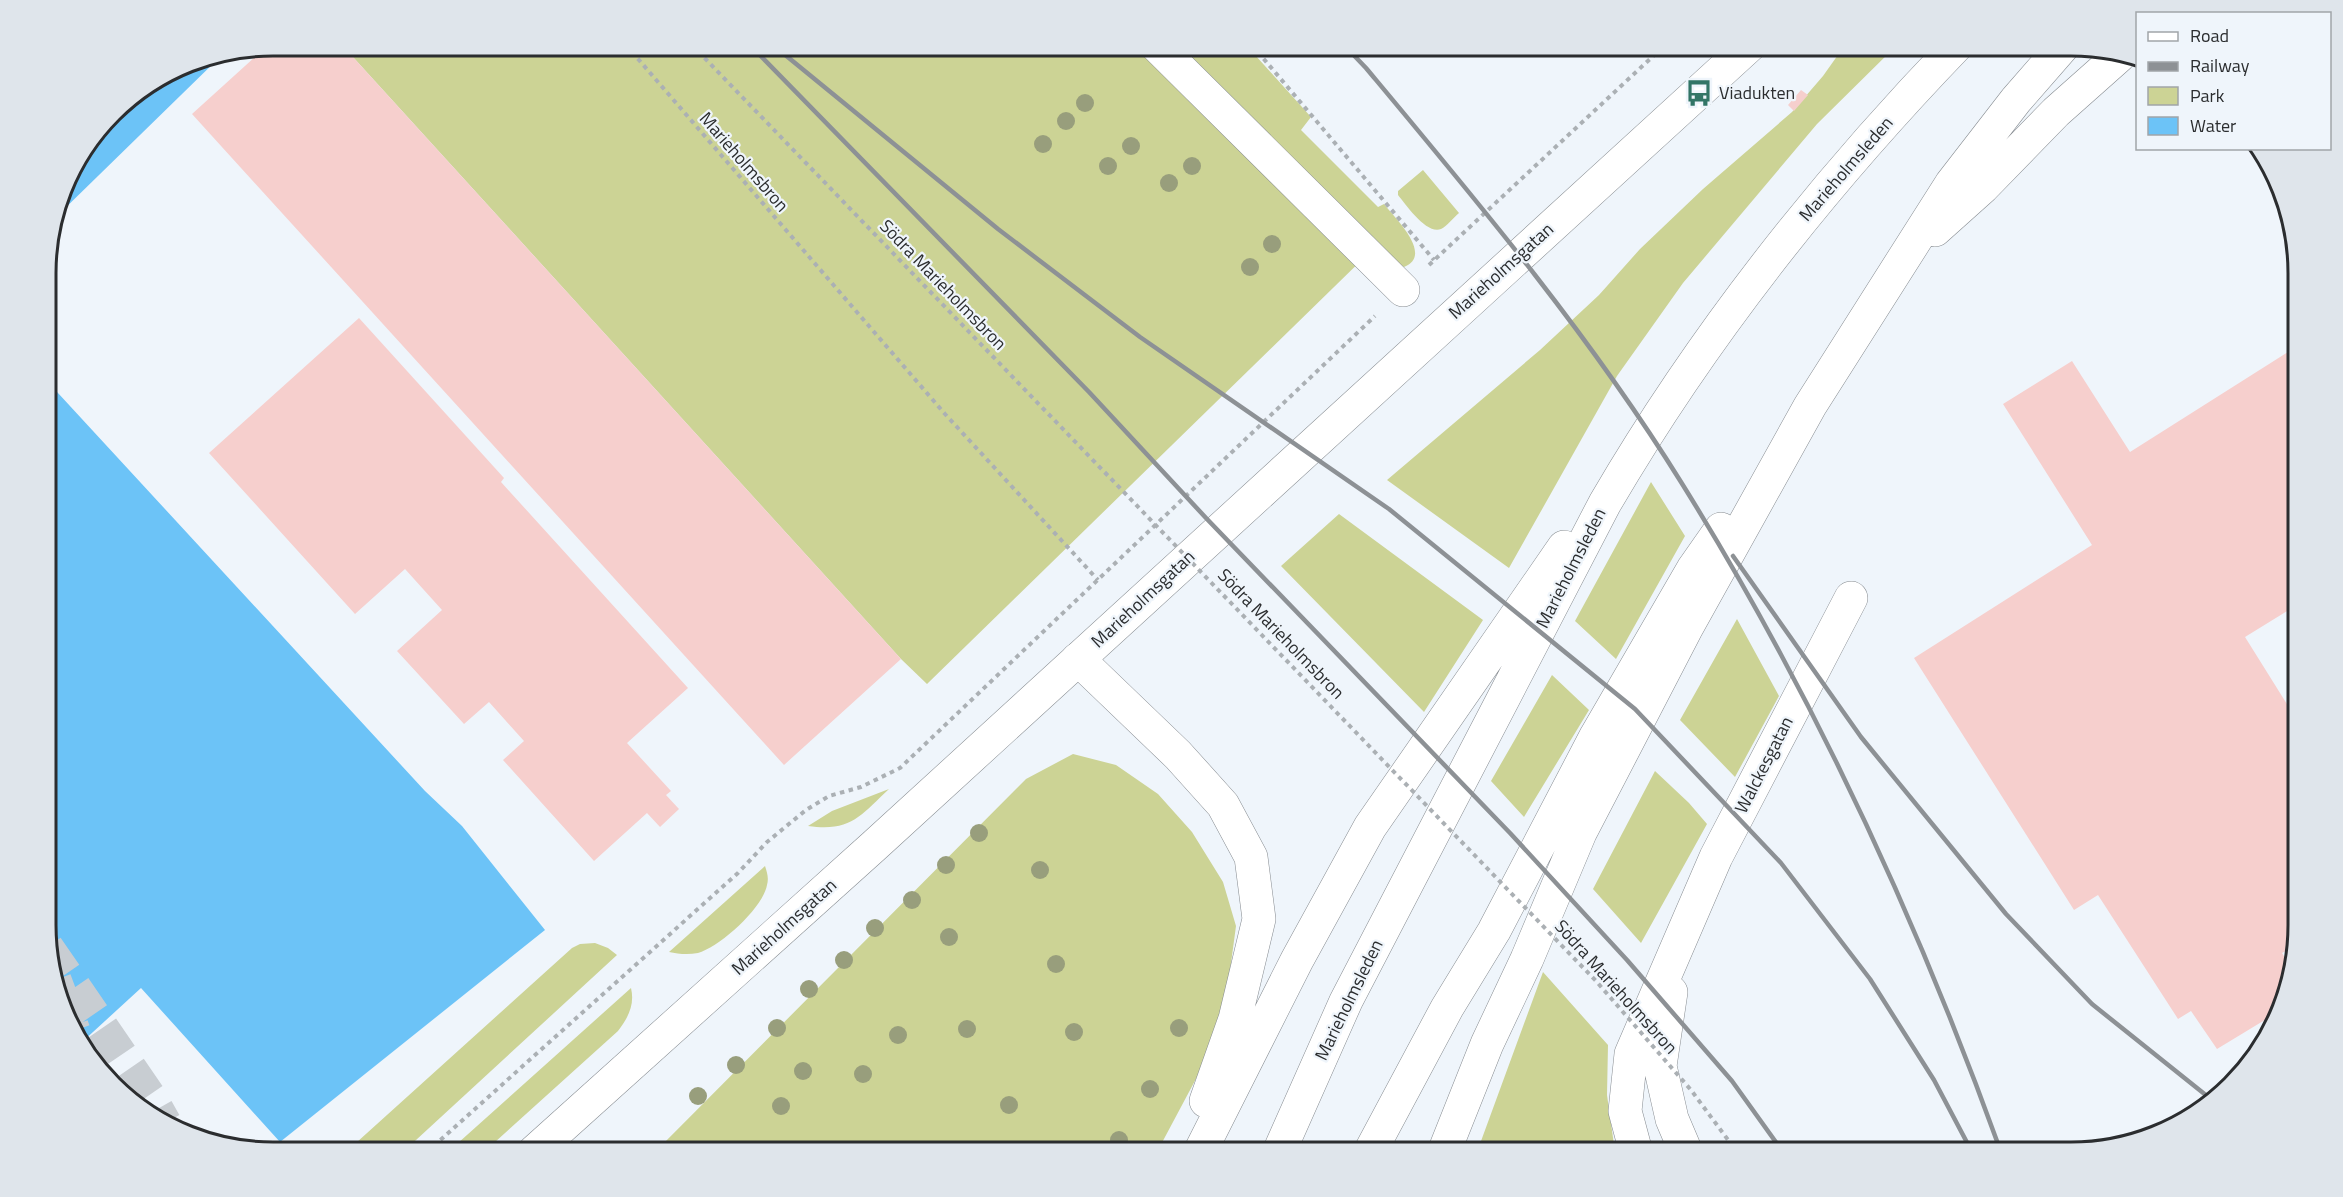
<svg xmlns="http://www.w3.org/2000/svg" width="2343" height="1197" viewBox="0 0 2343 1197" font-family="'Titillium Web',sans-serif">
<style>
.green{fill:#ccd395}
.water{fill:#6cc3f7}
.building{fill:#f6cfcd}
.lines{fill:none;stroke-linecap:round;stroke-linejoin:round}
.highway-tunnel{stroke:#c8cdd2;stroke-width:33;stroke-dasharray:33 16;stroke-linecap:butt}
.minor-casing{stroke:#878c91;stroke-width:34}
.highway-casing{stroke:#878c91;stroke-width:34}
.path{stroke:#abb0b4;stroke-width:4;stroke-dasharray:4.5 4.5;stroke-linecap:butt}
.minor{stroke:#fff;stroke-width:33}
.highway{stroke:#fff;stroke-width:33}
.rail{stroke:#8d9195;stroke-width:4.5}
.path-bridge{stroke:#abb0b4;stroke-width:4;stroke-dasharray:4.5 4.5;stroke-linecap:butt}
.tree{fill:#989e7c}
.labels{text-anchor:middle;stroke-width:4.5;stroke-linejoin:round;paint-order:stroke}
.poi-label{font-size:18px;fill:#2b2d2f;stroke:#eff5fb;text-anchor:start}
.street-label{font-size:18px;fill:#2b2d2f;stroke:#eff5fb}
.rim{fill:none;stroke:#2b2d2f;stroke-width:3}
</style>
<rect width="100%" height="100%" fill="#eff5fb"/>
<path class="green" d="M342 45H1246L1311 117 1301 130 1378 207 1384 204C1395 218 1434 255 1404 267L1375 247 927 684 901 659Z
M1845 45H1897L1817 124 1683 283 1617 376 1509 568 1387 480 1540 350 1599 295 1640 249 1703 189 1792 112 1823 76Z
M1423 170 1459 213C1453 218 1447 226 1441 229 1427 235 1406 205 1398 195V191Z
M1651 482 1685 536 1616 659 1575 621Z
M1339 514 1483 620 1424 712 1281 566Z
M1737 619 1779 696 1735 777 1680 720Z
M1552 675 1589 710 1524 817 1491 781Z
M1073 754 1116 765 1158 794 1192 832 1223 882 1236 926 1222 1030 1157 1152H655L1026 779Z
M1655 771 1689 803 1707 824 1641 943 1593 889Z
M889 789C860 816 851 832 808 826L832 811Z
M765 866C767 872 769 878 767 885 763 908 720 947 698 953 688 955 678 954 669 952Z
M595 943 608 948 617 955 403 1152H346L572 948 580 944Z
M1543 972 1608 1045 1607 1095 1615 1152H1477Z
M631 988C635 1005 628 1018 618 1031L484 1152H448Z"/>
<path class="water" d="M222 55 57 216 69 172 122 102 186 62Z
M46 380 425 791 462 826 545 930 280 1142 141 988 81 1043 62 1011 47 954Z"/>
<path class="building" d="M273 45H342L901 659 784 765 192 114 267 46Z
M1801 90 1808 95 1794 111 1788 105Z
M359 318 504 478 501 482 688 688 627 743 671 791 666 795 679 809 660 827 647 813 594 861 503 760 524 741 489 702 464 724 397 651 442 610 405 569 355 614 209 453Z
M2296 347 2297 605 2245 637 2297 720 2298 925 2293 947 2282 953 2289 964 2278 1012 2217 1049 2191 1011 2178 1019 2098 895 2074 910 1914 658 2092 545 2003 404 2072 361 2130 452Z"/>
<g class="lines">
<path class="highway-tunnel" d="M47 947 152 1100 165 1123
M55 980 74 1031"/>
<defs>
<path id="minor" d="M1156 45 1403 290
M1671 992 1660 1066 1672 1119 1686 1152
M534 1152 874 846 1750 45
M1636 1152 1625 1111 1631 1054 1716 857 1851 598"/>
<path id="highway" d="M1935 230 1983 187 2056 112 2119 56
M1078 659 1178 755 1223 805 1251 857 1259 919 1235 1019 1206 1101
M1200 1152 1297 960 1370 827 1564 547
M1279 1152 1346 1001 1605 503C1702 337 1823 184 1957 45
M1370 1152 1447 1008 1494 931 1596 736 1693 569 1721 529
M1444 1152 1487 1044 1527 959 1580 833 1687 627 1810 406 1951 184 2016 100 2064 45"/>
</defs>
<use href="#minor" class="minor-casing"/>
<use href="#highway" class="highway-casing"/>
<path class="path" d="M626 45 945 414 1098 580
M1252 45 1434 260
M1429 265 1665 45
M427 1152 738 873 767 842 806 810 829 796 861 787 900 768 1375 316"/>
<use href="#minor" class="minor"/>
<use href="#highway" class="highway"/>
<path class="rail" d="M750 45 1089 392 1206 518 1510 833 1627 960 1732 1081 1783 1152
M773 45 998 229 1140 337 1389 509 1635 709 1781 863 1870 979 1934 1080 1972 1152
M1344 45 1366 68C1477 201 1589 334 1681 482 1812 692 1917 919 2001 1152
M1733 556 1861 737 2006 914 2092 1004 2212 1100"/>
<path class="path-bridge" d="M692 45 1596 981 1691 1090 1737 1152"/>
</g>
<g class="tree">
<circle cx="1085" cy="103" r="9"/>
<circle cx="1066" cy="121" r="9"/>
<circle cx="1043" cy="144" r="9"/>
<circle cx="1131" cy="146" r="9"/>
<circle cx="1108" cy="166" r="9"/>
<circle cx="1192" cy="166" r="9"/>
<circle cx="1169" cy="183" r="9"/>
<circle cx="1272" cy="244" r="9"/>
<circle cx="1250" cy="267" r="9"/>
<circle cx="979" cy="833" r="9"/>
<circle cx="946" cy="865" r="9"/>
<circle cx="1040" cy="870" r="9"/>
<circle cx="912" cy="900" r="9"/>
<circle cx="875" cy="928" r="9"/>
<circle cx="949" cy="937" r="9"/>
<circle cx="844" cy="960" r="9"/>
<circle cx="1056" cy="964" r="9"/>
<circle cx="809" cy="989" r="9"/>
<circle cx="777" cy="1028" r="9"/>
<circle cx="1179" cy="1028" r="9"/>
<circle cx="967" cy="1029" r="9"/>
<circle cx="1074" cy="1032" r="9"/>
<circle cx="898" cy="1035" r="9"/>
<circle cx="736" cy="1065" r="9"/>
<circle cx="803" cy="1071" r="9"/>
<circle cx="863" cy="1074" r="9"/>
<circle cx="1150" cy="1089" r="9"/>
<circle cx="698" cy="1096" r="9"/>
<circle cx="1009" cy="1105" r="9"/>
<circle cx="781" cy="1106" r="9"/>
<circle cx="1119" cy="1140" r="9"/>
</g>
<defs>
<symbol id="bus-bare" viewBox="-9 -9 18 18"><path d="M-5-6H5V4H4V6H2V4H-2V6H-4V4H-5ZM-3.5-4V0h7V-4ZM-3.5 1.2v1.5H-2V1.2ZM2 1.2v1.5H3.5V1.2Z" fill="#327566" stroke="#eff5fb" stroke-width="2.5" paint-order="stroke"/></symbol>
</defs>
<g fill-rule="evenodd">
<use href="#bus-bare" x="1680" y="74" width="38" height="38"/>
</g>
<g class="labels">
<g class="poi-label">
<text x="1719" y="99">Viadukten</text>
</g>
<g class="street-label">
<text transform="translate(744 162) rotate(49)" y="6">Marieholmsbron</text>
<text transform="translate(1846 169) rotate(-49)" y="6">Marieholmsleden</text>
<text transform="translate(1501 271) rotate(-42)" y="6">Marieholmsgatan</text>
<text transform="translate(943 285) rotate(46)" y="6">Södra Marieholmsbron</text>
<text transform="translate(1571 568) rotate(-63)" y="6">Marieholmsleden</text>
<text transform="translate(1143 599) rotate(-43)" y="6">Marieholmsgatan</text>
<text transform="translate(1281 634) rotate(46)" y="6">Södra Marieholmsbron</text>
<text transform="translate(1764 765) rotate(-63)" y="6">Walckesgatan</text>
<text transform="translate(784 927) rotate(-42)" y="6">Marieholmsgatan</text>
<text transform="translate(1616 987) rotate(48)" y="6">Södra Marieholmsbron</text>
<text transform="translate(1349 1000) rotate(-64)" y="6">Marieholmsleden</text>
</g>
</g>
<path d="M0 0H2343V1197H0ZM273 56H2071A217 217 0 0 1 2288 273V925A217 217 0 0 1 2071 1142H273A217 217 0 0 1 56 925V273A217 217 0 0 1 273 56Z" fill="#dfe5eb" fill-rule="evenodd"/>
<path class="rim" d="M273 56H2071A217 217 0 0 1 2288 273V925A217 217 0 0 1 2071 1142H273A217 217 0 0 1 56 925V273A217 217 0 0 1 273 56Z"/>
<rect x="2136" y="12" width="195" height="138" fill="#eff5fb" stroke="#a1a5a9" stroke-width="1.5"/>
<rect x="2148" y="32" width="30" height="9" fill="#ffffff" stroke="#a1a5a9" stroke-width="1.5"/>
<text x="2190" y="42" font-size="18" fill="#2b2d2f">Road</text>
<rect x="2148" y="62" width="30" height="9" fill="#8d9195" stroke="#a1a5a9" stroke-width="1.5"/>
<text x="2190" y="72" font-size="18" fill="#2b2d2f">Railway</text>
<rect x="2148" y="87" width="30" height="18" fill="#ccd395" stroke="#a1a5a9" stroke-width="1.5"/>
<text x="2190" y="102" font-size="18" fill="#2b2d2f">Park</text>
<rect x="2148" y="117" width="30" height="18" fill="#6cc3f7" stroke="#a1a5a9" stroke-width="1.5"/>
<text x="2190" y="132" font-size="18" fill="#2b2d2f">Water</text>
</svg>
